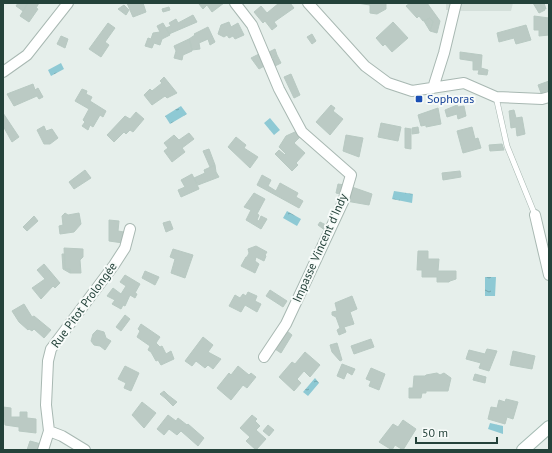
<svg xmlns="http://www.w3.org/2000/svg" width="552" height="453" viewBox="0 0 552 453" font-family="'PT Sans',sans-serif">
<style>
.built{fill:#d4dfda}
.water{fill:url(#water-ripples)}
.building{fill:#bbcac4;stroke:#b8c9c2}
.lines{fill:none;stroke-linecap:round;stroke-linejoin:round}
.lane-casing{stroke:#a8b8b2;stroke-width:6}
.street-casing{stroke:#a8b8b2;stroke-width:12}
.secondary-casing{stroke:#a4bbb3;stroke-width:14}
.lane{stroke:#fff;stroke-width:5}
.street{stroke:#fff;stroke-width:10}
.secondary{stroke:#fff;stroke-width:12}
.transit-dot{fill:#1a4fb4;stroke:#f7fbf9;stroke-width:1.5}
.labels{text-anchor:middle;stroke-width:4;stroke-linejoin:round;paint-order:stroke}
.transit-label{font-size:12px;fill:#164399;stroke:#f7fbf9;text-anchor:start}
.street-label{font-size:12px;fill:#24423a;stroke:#f7fbf9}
</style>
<defs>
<pattern id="water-ripples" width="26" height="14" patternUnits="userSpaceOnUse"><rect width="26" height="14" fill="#8ec9d4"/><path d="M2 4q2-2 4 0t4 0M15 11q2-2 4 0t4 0" fill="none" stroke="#74a5ad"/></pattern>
</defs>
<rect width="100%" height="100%" fill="#e6efeb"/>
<path class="built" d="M446 3H513L511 11H463L446 10Z"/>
<path class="water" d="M61 63 64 69 51 76 48 70Z
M181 106 187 114 170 124 165 116Z
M270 118 280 130 274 135 264 123Z
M394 191 413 194 412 203 392 199Z
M287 211 301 219 297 226 283 218Z
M485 277H496L495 296H485Z
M315 378 319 383 308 396 303 392Z
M490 423 503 426V434L488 429Z"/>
<path class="building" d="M18 3H28L23 11 16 6Z
M28 3H39L36 8 38 9 29 22 20 16Z
M127 3H143L146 12 133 17Z
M200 3H224L212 12 207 5 203 9 199 4Z
M279 3H290L294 8 274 22 277 26 272 30 265 21 263 23 254 12 261 6 267 13Z
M357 3H386V9L377 14 370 13V5Z
M410 3H427L440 21 437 33 430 31 433 22 430 18 423 21 419 16 417 18 406 6Z
M533 3H539L545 10 539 13Z
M539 3H544L546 9 542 8Z
M124 5 129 10 126 15 118 9Z
M169 7 170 10 163 12 162 9Z
M193 15 197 22 169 34 166 28 171 26 169 23 176 19 178 23Z
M534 16 549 18V35L539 36V30H534Z
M430 18 433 22 430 31 424 21Z
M229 22 231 27 238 23 244 35 235 39 233 36 229 38 227 35 224 37 218 34 221 25Z
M393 22 408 38 392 52 385 44 383 46 376 38Z
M108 23 115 28 105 42 109 45 101 57 89 49Z
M163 23 170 35 162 39 160 45 154 43 152 48 145 46 148 38 151 39 153 33 160 32 157 26Z
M526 25 531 40 516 44 514 38 499 42 497 33Z
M208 27 215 42 210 45 208 39 199 43 200 49 192 50 189 39 195 35 194 34Z
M312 34 316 41 312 44 307 37Z
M61 36 68 39 65 48 57 44Z
M189 39 191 44 192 51 183 55 182 60 174 58 176 51 174 46Z
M275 49 277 55 273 58 269 52Z
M460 52 482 55 481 68 488 70 487 75 478 74 479 70H473V61L460 59Z
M259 54 266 65 259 69 251 58Z
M277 55 281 63 275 66 273 58Z
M291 74 300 95 294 98 284 77Z
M164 77 177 93 167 98 165 96 152 105 144 95 150 89 152 91 162 83 160 81Z
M549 81V90L541 93 538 85Z
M33 84 35 90 38 88 43 97 39 99 37 96 14 106 7 94Z
M82 89 87 91 86 94 92 97 90 101 106 111 103 117 100 115 93 127 90 125 88 130 82 126 85 122 83 120 89 109 75 101Z
M331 105 335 108 333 111 343 119 330 135 316 122Z
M457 105 458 107 464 106 466 116 458 119 457 114 447 117 445 110Z
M438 108 441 124 426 127V125L421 126 418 115Z
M514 110 516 118 522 117 525 134 517 136 516 127 511 128 509 111Z
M136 112 144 119 133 132 130 130 126 134 124 132 114 142 107 135 125 116 130 119Z
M3 113 19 137 12 142 3 126Z
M381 123 401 127 398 141 378 137Z
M44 126 46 131 52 129 58 138 50 144H44L37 130Z
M418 127 419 133 412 134V128Z
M472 127 475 139 478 138 481 148 463 153 457 131Z
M405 128 411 129V149L405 148Z
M297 131 302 135 294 143 305 153 296 163 298 165 292 171 275 154 279 150 285 155 286 154 279 147 286 136Z
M189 133 194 139 182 148 185 152 172 162 164 151 168 148 164 143 174 135 179 140Z
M346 135 363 138 359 157 343 151Z
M236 137 246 145 244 148 258 157 250 168 228 147Z
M502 144 504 150 490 151 489 145Z
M209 149 215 165 210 167 203 151Z
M215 165 216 172 219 177 198 185 194 178 205 173 204 170Z
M85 170 91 178 74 189 69 182Z
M460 171 461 177 443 180 442 173Z
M192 174 199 189 181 197 178 190 185 187 181 180Z
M262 175 271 180 268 186 276 191 280 183 298 193 296 197 303 201 299 208 257 185Z
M338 184 345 185 344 195 336 193Z
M352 187 372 194 369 205 346 201Z
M254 193 265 199 257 214 259 215 257 220 259 221 261 216 267 219 261 229 246 220 251 210 244 207Z
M65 213 68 215 79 213 81 224 74 232 60 234 59 226 63 225 62 216Z
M34 216 38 221 27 231 23 227Z
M109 220 119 221 118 231 124 232 123 243 109 241Z
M170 221 173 229 166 232 163 223Z
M320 222 328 226 326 231 318 225Z
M256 246 267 252 265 255 266 256 264 261 256 257 255 261 259 264 255 273 241 266 246 257H247L249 253 248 249Z
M64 248 83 249V257L80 260 81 273H70V269H65Z
M173 249 193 255 185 278 171 273 175 259 170 257Z
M418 251H428V259H439L438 271H456V279L450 281 449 282H437V277H422V270H417Z
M62 254H65V269H70V273L63 269Z
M44 264 60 283 55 288 53 286 41 299 32 288 45 279 37 270Z
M145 271 159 277 155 285 142 278Z
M125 275 140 284 135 293 137 294 135 298 130 295 125 306 123 305 121 309 112 304 115 300 107 296 113 288 121 294 126 286 120 282Z
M270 290 287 301 283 307 266 296Z
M248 292 257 296 255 301 261 304 257 312 245 305 241 312 229 306 235 295 240 298 243 294 246 296Z
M352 296 357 309 350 312 354 324 344 327 346 332 339 335 337 330 340 328 336 317 332 315V312L337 311 335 303Z
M24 304 32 317 34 316 51 330 44 338 34 329 32 331 29 329 28 330 19 322 12 311Z
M125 315 130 319 121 331 116 327Z
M141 324 160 337 156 343 160 347 162 346 166 354 171 351 174 359 161 365 158 360 156 361 151 352 148 350 150 346 137 337 140 331 138 329Z
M97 330 104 332 106 338 111 341 105 350 100 346 94 345 91 341 93 334Z
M287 331 292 335 281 353 275 349Z
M203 337 213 345 208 352 221 359 213 369 208 365 205 368 196 361 192 366 185 361Z
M371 339 374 347 354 354 351 346Z
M337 343 342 360 340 361 332 352 330 345Z
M487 349 497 351 489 371 479 368 481 363 466 359 469 350 485 354Z
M513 351 535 356 532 369 510 365Z
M305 352 320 365 310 377 304 371 297 379 301 383 294 391 279 377 292 362 295 364Z
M342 364 355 369 352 375 347 372 344 379 337 376Z
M125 366 139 373 131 391 124 388 126 383 118 379Z
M238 366 249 375 251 373 256 377 247 388 243 385 231 400 217 388 229 373 231 375Z
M371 368 385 374 379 390 369 386 371 381 366 379Z
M437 373 440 375 444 373 451 378 448 391H426V393H422L421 398H409V388H413L414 376H425L426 375Z
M475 374 486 377 485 383 473 380Z
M164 391 168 395 165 398 160 394Z
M168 395 177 402 173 406 165 398Z
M506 399 518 402 513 419 507 417 505 424 488 419 491 407 497 408 499 400 505 402Z
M142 402 156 413 144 428 132 415Z
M3 407 11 408V417H20V412H27V418L36 419V433L19 431V427L5 425Z
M168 415 176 421 178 418 187 425 188 424 204 438 198 446 181 431 177 435 169 429 164 435 157 429Z
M252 415 257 419 255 421 260 426 256 430 266 439 256 450 246 441 250 437 240 428Z
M403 420 416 429 403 450 395 445 392 450 379 442 393 424 398 427Z
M268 425 274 430 269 436 263 431Z
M30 441 41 444 40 450H27Z"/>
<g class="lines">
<defs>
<path id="lane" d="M496 97 507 146 535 215"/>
<path id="street" d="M235 3 252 25 279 89 302 132 351 175 343 202 286 324 264 357
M308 3 365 66 388 83 412 91 464 83 496 97 542 99 549 97
M3 72 27 55 68 3
M433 88 444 53 456 3
M535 215 549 275
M49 431 62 436 85 450
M43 450 49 431 46 405 48 361 51 349 114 265 125 248 130 229"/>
<path id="secondary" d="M523 450 549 427"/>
</defs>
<use href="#lane" class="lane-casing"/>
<use href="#street" class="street-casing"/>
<use href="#secondary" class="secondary-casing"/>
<use href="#lane" class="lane"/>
<use href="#street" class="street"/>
<use href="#secondary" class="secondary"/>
</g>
<rect class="transit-dot" x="415" y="95" width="8" height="8" rx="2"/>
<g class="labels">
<g class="transit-label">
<text x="427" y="103">Sophoras</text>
</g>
<g class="street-label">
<text transform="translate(320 248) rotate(-66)" y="4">Impasse Vincent d'Indy</text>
<text transform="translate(84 305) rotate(-54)" y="4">Rue Pitot Prolongée</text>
</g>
</g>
<rect width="552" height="453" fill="none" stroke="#24423a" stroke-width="8"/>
<path d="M416 437v6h81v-6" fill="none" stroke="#24423a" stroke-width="2"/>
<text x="422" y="437" font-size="12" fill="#24423a" stroke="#f7fbf9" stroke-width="3" paint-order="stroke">50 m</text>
</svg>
